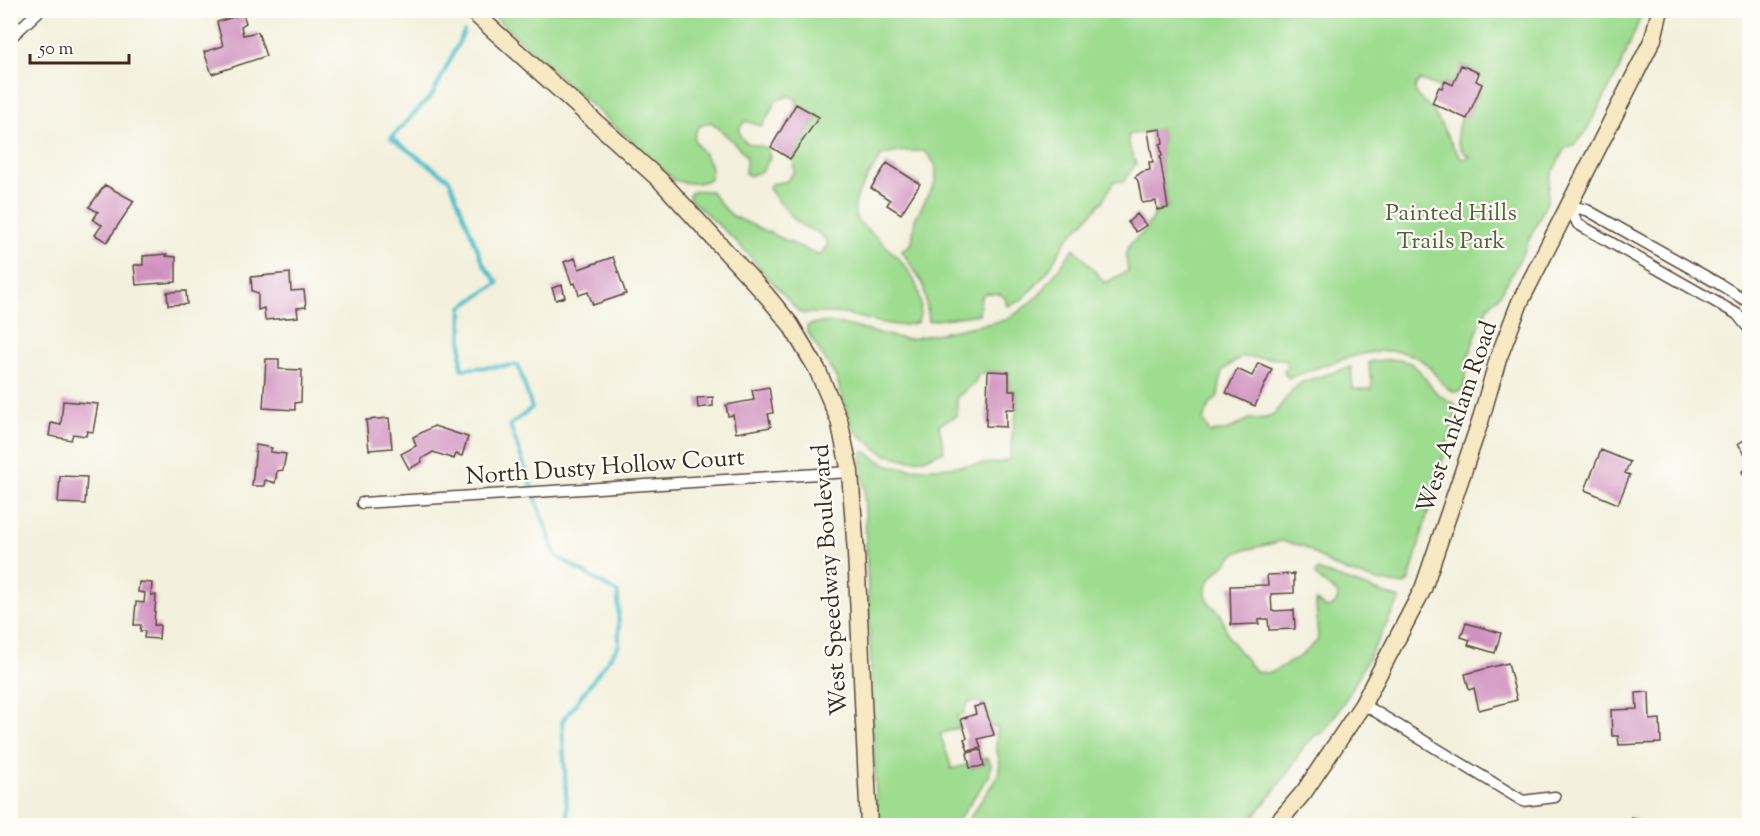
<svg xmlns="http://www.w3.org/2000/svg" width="1760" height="836" viewBox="0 0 1760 836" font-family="'Sorts Mill Goudy',serif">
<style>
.green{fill:#9edc90;stroke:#6c8357;stroke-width:1.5;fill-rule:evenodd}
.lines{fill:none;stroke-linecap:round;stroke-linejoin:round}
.stream{stroke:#51beca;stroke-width:4}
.building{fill:#d091bf}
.street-casing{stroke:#57483b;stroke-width:13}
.secondary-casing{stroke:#57483b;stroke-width:19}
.street{stroke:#fff;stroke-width:10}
.secondary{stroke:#f7e9c3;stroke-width:16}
.labels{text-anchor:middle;stroke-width:4.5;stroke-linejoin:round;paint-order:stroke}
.park-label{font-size:24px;fill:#595f40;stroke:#fdfcf7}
.street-label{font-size:24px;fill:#3b2a1e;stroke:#fdfcf7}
</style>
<rect width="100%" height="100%" fill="#fdfcf7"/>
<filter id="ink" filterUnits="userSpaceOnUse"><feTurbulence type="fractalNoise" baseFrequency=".0167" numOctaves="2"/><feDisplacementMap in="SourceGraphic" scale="12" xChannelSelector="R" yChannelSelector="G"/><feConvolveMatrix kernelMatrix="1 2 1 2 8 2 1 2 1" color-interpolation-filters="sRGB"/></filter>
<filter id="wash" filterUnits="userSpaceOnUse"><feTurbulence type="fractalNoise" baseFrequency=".008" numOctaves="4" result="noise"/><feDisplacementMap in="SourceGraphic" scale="24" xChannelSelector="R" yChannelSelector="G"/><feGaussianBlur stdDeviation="1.35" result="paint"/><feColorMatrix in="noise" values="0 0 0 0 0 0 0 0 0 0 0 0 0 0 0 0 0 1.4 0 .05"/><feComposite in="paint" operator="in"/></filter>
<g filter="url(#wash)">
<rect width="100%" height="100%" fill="#f3f0dd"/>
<path class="green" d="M488 11H1643L1619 70 1585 133 1574 145 1565 148 1550 177 1547 202 1521 257 1501 293 1488 307 1480 323 1469 355 1464 386 1462 391 1453 392C1439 385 1434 368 1421 360 1387 336 1325 366 1289 378L1285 374 1284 370 1288 366 1285 359 1241 357 1222 371 1218 396 1209 406 1203 420 1210 433 1216 431H1226L1249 419 1267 418 1275 413 1293 389 1302 382 1351 367 1353 389H1372V377H1370L1369 362C1433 349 1413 387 1454 403L1457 409 1409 580 1405 585 1378 581 1348 572 1332 565 1303 546 1282 541 1237 552 1210 579 1206 588V595L1209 603 1220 613 1229 638 1250 665 1258 672 1271 673 1301 656 1318 640 1316 601 1327 608C1335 606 1338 602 1338 594L1317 577 1315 574 1317 570 1400 599 1349 694 1323 733 1316 735 1304 746 1289 771 1247 826 965 825 998 776 1000 763 996 747 998 727 991 726 985 704C974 700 965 700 964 714L957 716 960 727 940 734 952 769 970 764 971 768 985 764 984 758 988 759 991 764 989 775 955 825H877L864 485 861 453 866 452C875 458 884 465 896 467 922 472 968 464 997 463L1009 460C1012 451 1011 444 1012 435 1014 418 1020 410 1016 391H1009V372L988 371 978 375 974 384 957 397C956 423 960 412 939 425L944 451 924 459 908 460 884 454 861 436 853 428 836 377 807 331V326C834 313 880 339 910 339L1006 320 1021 310 1040 294 1074 248 1105 283 1128 271 1126 255 1130 244 1144 232 1157 210 1168 208 1160 157 1162 156 1160 144 1163 143 1161 129 1128 135 1130 149 1136 164 1124 181H1114L1102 202 1064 243 1049 269 1033 289 1020 301 1007 306 1005 298 1000 294 985 293 981 297 979 314 929 321 923 284 902 251 912 243 915 219 936 181V166L929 156 924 151H905L882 155C872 172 847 200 857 220 884 245 933 279 918 322 898 331 864 317 843 314 829 312 815 314 800 313L737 242 690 199 689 195C695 188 703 191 711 191L721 205 733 216 820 256 828 244C821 230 812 232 801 225 795 221 772 194 769 188L771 184 787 181 794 172 793 158 819 116 796 104 797 100 789 96 777 100 762 126 745 121 739 129C740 146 754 144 767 148L770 157 763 170 750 176 745 173C745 166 748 161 745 155 743 151 715 124 711 122 699 125 696 127 694 139 700 154 715 159 710 179 698 185 686 184 674 180ZM1462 65C1471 70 1483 72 1482 84L1467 118 1462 116C1455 132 1454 147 1470 157L1462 159 1456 151 1432 109 1418 97 1415 90 1416 84 1421 80 1442 88 1445 82 1453 85Z"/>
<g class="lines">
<path class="stream" d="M464 32 433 94 391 138 449 179 484 265 498 283 462 307 461 369 518 365 532 408 510 425 556 556 618 593 619 645 562 722 568 826"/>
</g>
<g id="blocks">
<path class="building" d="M243 14 246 23 241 26 243 35 258 32 266 56 212 74 204 52 223 46 217 22Z
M1461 65 1479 73 1476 81 1482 84 1467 119 1432 103 1439 87 1442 88 1445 81 1453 85Z
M796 104 819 117 790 159 771 147Z
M1161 129 1163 143 1160 144 1162 156 1160 157 1168 208 1157 210 1156 201 1142 203 1138 181 1135 177 1142 172 1150 170 1149 162H1153L1148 131Z
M887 163 920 184 901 214 887 205 890 200 871 188Z
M105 185 134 201 107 242 95 235 102 225 93 220 98 212 89 207Z
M1137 214 1146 225 1136 232 1128 222Z
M167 254 166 256 176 257V282L136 285 134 265H143V256Z
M613 257 626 294 593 305 588 292 579 295 575 283 572 284 564 262 575 258 579 269Z
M290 273 291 291 304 290 306 307 297 308 298 317 265 320 264 308 258 310V293L252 291 251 277Z
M562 285 565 297 556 300 552 288Z
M186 291 187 304 168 305 167 292Z
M266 359H279V369L302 370 301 402 295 403V410L263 408Z
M1258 363 1272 369 1255 406 1226 393 1237 369 1252 376Z
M988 371 1009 372V391H1016L1015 409H1006V427L986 426Z
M769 387 773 413 768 414 771 427 736 433 733 415 728 416 726 405 754 400 752 390Z
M713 397V406L698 408 697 398Z
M63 401 98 404 93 432 87 431 86 436 73 434 71 440 49 436 51 423 61 425Z
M389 418 392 448 369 450 366 420Z
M434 426 468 437 462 456 456 454 454 459 433 452 421 459 422 462 409 469 401 454 416 446 413 437Z
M1750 436V461L1738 444Z
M256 445 272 448 270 452 286 454 283 470 277 471 275 483 265 480 264 486H252Z
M1601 450 1630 462 1625 473 1630 475 1618 504 1585 490Z
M1750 466V484L1742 472Z
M60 476 87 477 85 504 58 503Z
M1294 574V593L1271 594 1272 611 1294 610 1295 629 1269 630 1268 619H1259V624L1231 625 1230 586 1268 585 1267 575Z
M139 582 152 583 151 595H156L154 625H160L159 639 144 638 145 631H140L141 625H134L136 602 144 603 145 593 138 592Z
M1466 623 1501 633 1495 653 1468 645 1470 640 1461 637Z
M1508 663 1517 700 1479 710 1474 688 1469 690 1465 674Z
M1649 692 1650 720 1660 719 1661 743 1619 745 1618 736H1612L1611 710 1637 709 1636 693Z
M984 704 994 735 978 739 981 748 968 751 964 739 967 738 961 719 976 714 974 707Z
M981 750 984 766 970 768 967 753Z
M1631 817 1648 826H1627Z"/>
</g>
</g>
<g filter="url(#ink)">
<use href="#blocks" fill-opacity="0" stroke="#57483b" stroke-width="1.5"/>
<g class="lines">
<defs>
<path id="street" d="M10 38 40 10
M1569 206 1578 224 1737 314 1750 330
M1569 206 1587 210 1721 285 1750 303
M362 503 850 472
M1363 704 1523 801 1555 797"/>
<path id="secondary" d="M471 10 661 181 767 296 790 324 817 369 839 420 850 472 856 553 869 826
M1275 826 1304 792 1363 704 1423 589 1480 422 1498 359 1520 302 1653 39 1660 10"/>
</defs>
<use href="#street" class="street-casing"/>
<use href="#secondary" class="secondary-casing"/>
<use href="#street" class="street"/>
<use href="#secondary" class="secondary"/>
</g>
</g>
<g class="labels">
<g class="park-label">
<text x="1451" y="220">Painted Hills<tspan x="1451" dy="28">Trails Park</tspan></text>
</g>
<g class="street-label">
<text transform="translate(1456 417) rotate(-71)" y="8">West Anklam Road</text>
<text transform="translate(605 466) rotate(-4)" y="8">North Dusty Hollow Court</text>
<text transform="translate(829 580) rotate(-94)" y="8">West Speedway Boulevard</text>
</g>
</g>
<rect width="1760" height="836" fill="none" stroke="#fdfcf7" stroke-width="36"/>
<path d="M30 54v9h99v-9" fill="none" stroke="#3b2a1e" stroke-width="3"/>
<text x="39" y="54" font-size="18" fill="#3b2a1e" stroke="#fdfcf7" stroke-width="4.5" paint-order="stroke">50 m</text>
</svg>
